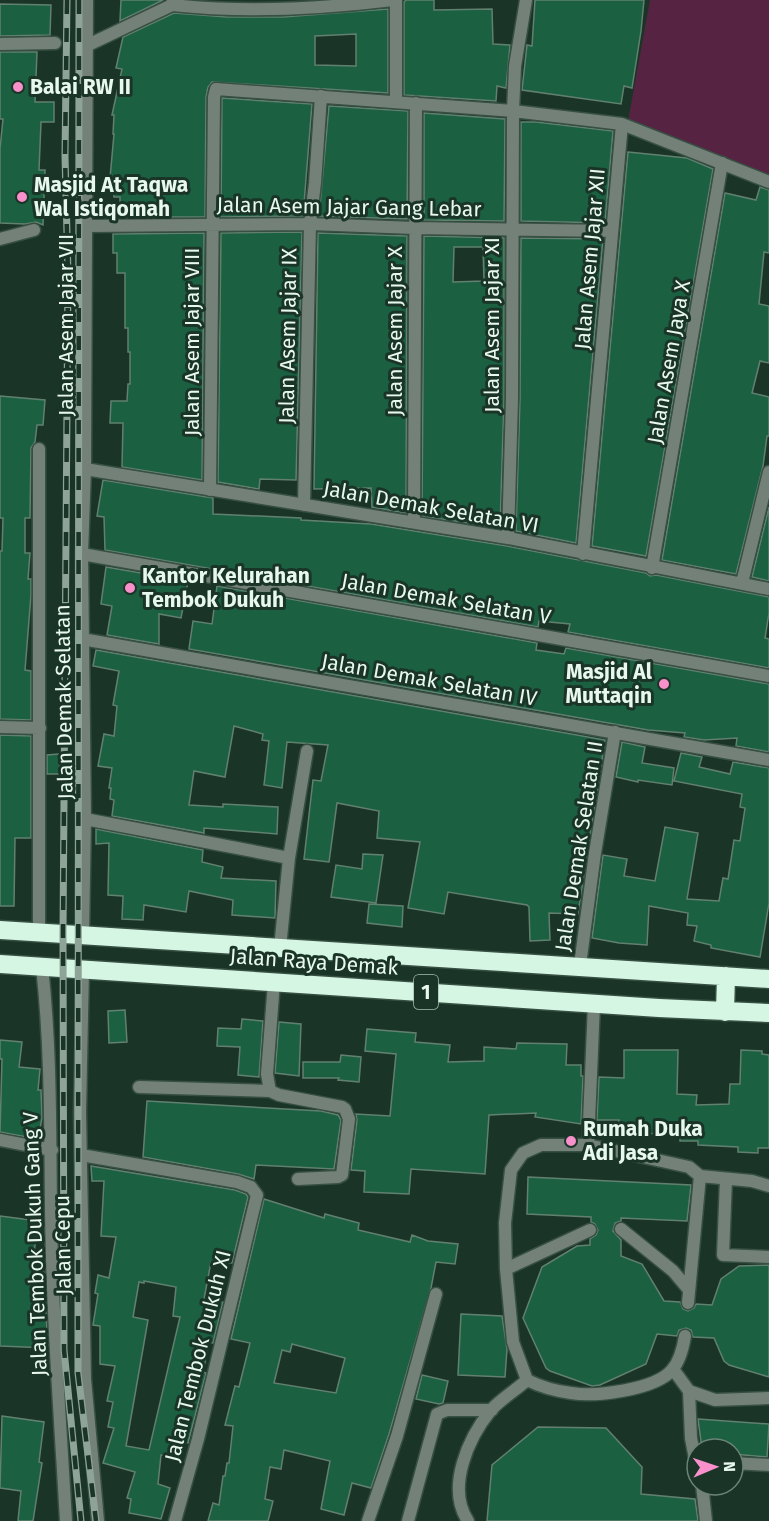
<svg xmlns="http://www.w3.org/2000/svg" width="769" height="1521" viewBox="0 0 769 1521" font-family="'Fira Sans',sans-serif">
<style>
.green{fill:#562442}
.building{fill:#1a6041;stroke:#62806f;stroke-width:1.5;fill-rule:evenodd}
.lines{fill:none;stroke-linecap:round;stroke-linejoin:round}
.lane-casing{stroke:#375043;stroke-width:15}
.street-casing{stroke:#375043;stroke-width:15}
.highway-casing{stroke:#375043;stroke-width:21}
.lane{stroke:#748179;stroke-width:12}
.street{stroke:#748179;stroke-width:12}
.highway{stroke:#d5f6e2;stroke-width:18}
.rail-casing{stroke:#8fa498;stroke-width:7}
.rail{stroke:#1a3527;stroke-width:4.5;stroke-dasharray:14;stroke-linecap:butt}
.poi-dot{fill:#f890cc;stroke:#1a3527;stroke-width:2}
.labels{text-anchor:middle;stroke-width:6;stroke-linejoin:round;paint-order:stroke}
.shield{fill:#1a3527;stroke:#aabeb2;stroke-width:1.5}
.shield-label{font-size:20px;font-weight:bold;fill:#e8f8ee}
.poi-label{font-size:21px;font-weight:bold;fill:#e8f8ee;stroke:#1a3527;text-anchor:start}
.street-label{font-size:21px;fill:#e8f8ee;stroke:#1a3527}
</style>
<rect width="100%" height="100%" fill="#1a3527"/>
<path class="green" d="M650 0H769V180L628 121Z"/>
<path class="building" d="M121 0H163L120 21Z
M406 0H434V10L492 9 493 44 510 45 506 88 497 86 496 101 404 95V2Z
M535 0H644L641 31 632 88 624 86 621 104 522 90 527 45 532 46Z
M0 4 51 5 50 35 0 36Z
M388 9V93L212 82 208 87 206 97 205 217H120V197H114L113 178H110L114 134H113L114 115H112L122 69 116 68 123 37 174 13 227 17H283ZM356 34V66L315 65V36Z
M0 52H37L35 102H54V122H41L39 170H45L43 225 36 222 25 224 0 223V149L3 119H0Z
M222 98 312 104 303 216 221 217Z
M329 106 408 111 407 219 319 216Z
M424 113 505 119 504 221 424 220Z
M521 122H536L613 131 605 223 521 221Z
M628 152 687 158 713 169 646 556 592 546Z
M760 187 769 190V253L764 252 759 304 769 306V363L760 361 752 393 769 397V436H767L763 466 736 574 662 560 725 193 756 200Z
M302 232 296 480 260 479 259 489 218 482 221 233Z
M204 233 202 480 122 467 123 423H110L111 401H127L128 384H130V352H128V328H125V273H117V253H113V234Z
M318 233 407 236 406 513 372 507 371 488 314 489Z
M424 236 504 238V399L500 528 422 516ZM454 247H483L484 281 453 282Z
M521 238 603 239 576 543 516 531 520 399Z
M0 396 45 400 43 425H37L35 442 31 448 30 518H25V553H30L28 579H31V595L25 670 31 671V720L0 719V551H2L3 518H0Z
M103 480 213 498V514L301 518V520L371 524 507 546 646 573 650 576 656 575 769 597V613L765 638 769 639V668L568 632 570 624 539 621 538 627 105 550 104 517 97 516Z
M769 507V581L752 577Z
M106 567 188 581 181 618 159 614V644L107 635 112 606 101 604Z
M217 586 537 643 536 650 564 654 566 648 769 684V752L736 746 737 738 704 740 684 737 685 733 648 730 189 649 193 621 212 624Z
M96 650 605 740 578 914 549 913 550 940 530 941 529 907 527 905 448 892 444 914 408 908 420 842 377 838 379 811 337 803 329 862 304 859 313 780 321 781 328 745 287 742 282 788 264 785 269 741 262 740 263 734 234 726 225 777 194 771 189 805 223 807V804L278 807 277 834 204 828V833L112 816 114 800 110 799 111 788H109L112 768 98 766 104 734 114 736 117 706 113 705 119 671 93 666Z
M0 735 31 736V838H15L14 906H0Z
M622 742 645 747 642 763 674 768 672 785 638 780V782L616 777Z
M681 753 702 757 699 767 730 774 733 762 769 768V903L760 957 711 948V945L694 941 697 926 687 925 688 913 649 906 647 945 619 943 592 938 603 855 627 859 624 876 655 881 665 827 698 833 687 899 719 901 723 878 728 879 734 840 740 841 745 808 740 807 742 794 674 781Z
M59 754 60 774H47V755Z
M96 829 203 850 202 862 223 867 221 878 276 881 275 918 232 915 233 900 189 891 186 912 144 905 143 920 122 919 123 896 108 895 109 843 96 844Z
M363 854 383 855 376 903 331 897 336 865 362 869Z
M369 904 403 906 402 927 367 923Z
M125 1010 127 1042 109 1043 108 1011Z
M242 1019 263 1021 259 1077 238 1075 240 1047 217 1046 218 1028 241 1029Z
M279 1022 301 1024 299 1076 275 1073Z
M367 1029 416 1033 415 1042 450 1045 448 1062 484 1061V1047L516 1049 517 1043 567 1044 566 1065H581V1076H583L581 1124 535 1117 536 1113 489 1115 485 1174 411 1169 409 1194 364 1192 365 1171 351 1170 357 1120 356 1114 390 1116 396 1054 365 1051Z
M0 1040 22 1042 19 1067 40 1069 38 1090H41L42 1118 38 1139 0 1132 2 1059H0Z
M624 1050H678L677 1094 697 1095 696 1105 729 1104 730 1084H740L741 1050 762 1051V1054L769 1055V1148H758V1153L738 1152V1147L698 1145V1141H680V1134L618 1133 619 1120H597L599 1077 624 1078Z
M341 1055 361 1057 359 1082 338 1080 339 1078H303V1062H340Z
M147 1101 321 1111 338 1115 341 1120 334 1169 256 1165 254 1179 238 1174 143 1157Z
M91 1166 235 1190 246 1194 248 1197 232 1263 211 1262 204 1299 223 1302 213 1343 209 1342 203 1372 206 1373 188 1443 173 1440 171 1456 161 1455 158 1484 170 1488 161 1519 129 1513 131 1499 127 1498 135 1472 103 1463 114 1428 108 1427 113 1402 107 1401 115 1366 100 1364V1326L93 1325 98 1294 95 1293 98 1275 109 1278 116 1237 101 1236 104 1181H92ZM144 1281 176 1287 173 1316 180 1317 149 1450 126 1446 148 1320 133 1317 139 1282 144 1283Z
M528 1177 691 1185 687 1221 621 1218V1221L615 1223 613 1231 621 1240V1256L642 1264 664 1301 680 1302 683 1309 688 1311 694 1308 696 1304 712 1305 721 1279 739 1266 769 1265V1377L729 1365 724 1361 714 1338 693 1337 691 1330 686 1328 679 1330 677 1336 657 1334 646 1364 600 1385 592 1386 550 1371 546 1368 523 1318 542 1267 577 1246 590 1245V1239L596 1235 598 1230 595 1224 591 1222V1217L527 1214Z
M264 1199 324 1218 325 1214 359 1223 358 1230 410 1242 412 1235 428 1241 458 1244 455 1264 436 1262 431 1288 389 1434 371 1488 352 1483 344 1515 321 1509 330 1461 284 1450 281 1469 270 1467 265 1499 273 1501 268 1521H208L213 1503 219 1505 223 1476H225L227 1463H229L233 1426 225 1425 235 1386 239 1387 250 1343 231 1339ZM292 1344 345 1358 336 1393 274 1383 282 1350 290 1352Z
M0 1216 38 1221 32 1270 44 1272 41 1294 45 1295 48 1348 0 1346Z
M461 1314 502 1316 507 1349 505 1377 458 1375Z
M422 1375 448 1381 443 1403 439 1404 416 1399Z
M2 1416 44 1422 39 1462 42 1463 33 1521H18L21 1491 0 1488Z
M698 1419 769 1424 767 1457 733 1454V1449H702Z
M538 1427 606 1428 642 1467 641 1494 695 1499 698 1521H487L492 1465Z"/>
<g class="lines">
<defs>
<path id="lane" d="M274 982 267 1074 270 1091 279 1095 342 1107 345 1109 349 1119 342 1175 338 1177 298 1179
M594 1004 588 1145 689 1167 700 1176 688 1303
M139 1087 270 1091
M588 1145H541L523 1153 511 1170 505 1223 506 1269 513 1342 527 1380C541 1387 555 1391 571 1393 595 1397 655 1390 672 1370 680 1361 683 1348 685 1336
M700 1176 752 1181 769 1186
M726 1179 723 1255 769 1257
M621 1229 673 1271 689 1290
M506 1269 590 1230
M673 1369 689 1391 715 1400 769 1398
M689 1391 691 1438 697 1469
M733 1463 769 1465
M702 1485 706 1521
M408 1521 437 1414 447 1410H492
M468 1521C446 1488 468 1438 491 1410 501 1399 516 1390 527 1380"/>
<path id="street" d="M396 0V102
M172 5C246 13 320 9 393 0
M0 44 55 43
M86 46 172 5 173 0
M86 226 310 224 414 228 612 231
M0 239 34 230
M85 469 508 538 769 589
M210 490 214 97 216 89 513 111 622 124
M304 505 310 224 315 183 321 96
M414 522 416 103
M508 538 512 399 513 111 515 66 526 0
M82 554 769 676
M583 554 622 124 769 182
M652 568 722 163
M742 583 769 472
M82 639 769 760
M0 727 40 728
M85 819 289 858
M39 932V449
M83 935 85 819 82 554 85 469 87 0
M280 948 289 858 307 751
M580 965 595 853 615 732
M42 967C51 1047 50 1127 51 1208 52 1312 60 1417 66 1521
M83 969 80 1112 85 1379 98 1521
M0 1140 52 1150
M81 1155 237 1182 251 1187 257 1195 198 1439 175 1521
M368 1521 397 1436 436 1294"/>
<path id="highway" d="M0 930 769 979
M0 964 659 1008 769 1013
M725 1012 726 976"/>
</defs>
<use href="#lane" class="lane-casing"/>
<use href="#street" class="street-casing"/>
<use href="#highway" class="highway-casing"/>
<use href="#lane" class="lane"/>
<use href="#street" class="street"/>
<use href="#highway" class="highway"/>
<defs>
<path id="rail" d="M67 0 65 156 68 274 63 933 64 1350 81 1521
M79 0 78 1315V1373L96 1521"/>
</defs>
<use href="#rail" class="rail-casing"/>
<use href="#rail" class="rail"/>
</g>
<g class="poi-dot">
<circle cx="18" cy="87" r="6"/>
<circle cx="22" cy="197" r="6"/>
<circle cx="130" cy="588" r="6"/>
<circle cx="664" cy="684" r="6"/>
<circle cx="571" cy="1141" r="6"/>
</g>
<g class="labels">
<rect class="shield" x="414" y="975" width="24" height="34" rx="4.5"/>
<g class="shield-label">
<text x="426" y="999">1</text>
</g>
<g class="poi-label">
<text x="30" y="94">Balai RW II</text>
<text x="34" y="192">Masjid At Taqwa<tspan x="34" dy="24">Wal Istiqomah</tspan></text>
<text x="142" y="583">Kantor Kelurahan<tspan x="142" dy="24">Tembok Dukuh</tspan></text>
<text x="652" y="679" text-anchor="end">Masjid Al<tspan x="652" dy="24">Muttaqin</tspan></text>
<text x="583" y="1136">Rumah Duka<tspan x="583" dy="24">Adi Jasa</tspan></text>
</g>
<g class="street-label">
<text transform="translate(349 207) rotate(1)" y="7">Jalan Asem Jajar Gang Lebar</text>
<text transform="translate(590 259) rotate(-85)" y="7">Jalan Asem Jajar XII</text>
<text transform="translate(66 325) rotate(-90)" y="7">Jalan Asem Jajar VII</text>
<text transform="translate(492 325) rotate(-90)" y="7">Jalan Asem Jajar XI</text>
<text transform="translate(395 331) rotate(-90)" y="7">Jalan Asem Jajar X</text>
<text transform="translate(288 336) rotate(-89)" y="7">Jalan Asem Jajar IX</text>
<text transform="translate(192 342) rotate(-90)" y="7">Jalan Asem Jajar VIII</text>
<text transform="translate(669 362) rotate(-80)" y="7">Jalan Asem Jaya X</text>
<text transform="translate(431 507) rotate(10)" y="7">Jalan Demak Selatan VI</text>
<text transform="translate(446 599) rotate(10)" y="7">Jalan Demak Selatan V</text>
<text transform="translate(429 680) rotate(10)" y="7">Jalan Demak Selatan IV</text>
<text transform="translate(64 702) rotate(-91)" y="7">Jalan Demak Selatan</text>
<text transform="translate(579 846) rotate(-81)" y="7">Jalan Demak Selatan II</text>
<text transform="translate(314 962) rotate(4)" y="7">Jalan Raya Demak</text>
<text transform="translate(35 1244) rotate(-92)" y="7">Jalan Tembok Dukuh Gang V</text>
<text transform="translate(63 1245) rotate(-91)" y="7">Jalan Cepu</text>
<text transform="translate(198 1356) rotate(-76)" y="7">Jalan Tembok Dukuh XI</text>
</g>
</g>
<g transform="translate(715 1467) rotate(88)"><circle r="28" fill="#1a3527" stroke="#6c8377" stroke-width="1.5"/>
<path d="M0-4.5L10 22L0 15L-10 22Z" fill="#f890cc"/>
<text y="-9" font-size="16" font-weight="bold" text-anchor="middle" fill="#e8f8ee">N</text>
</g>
</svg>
